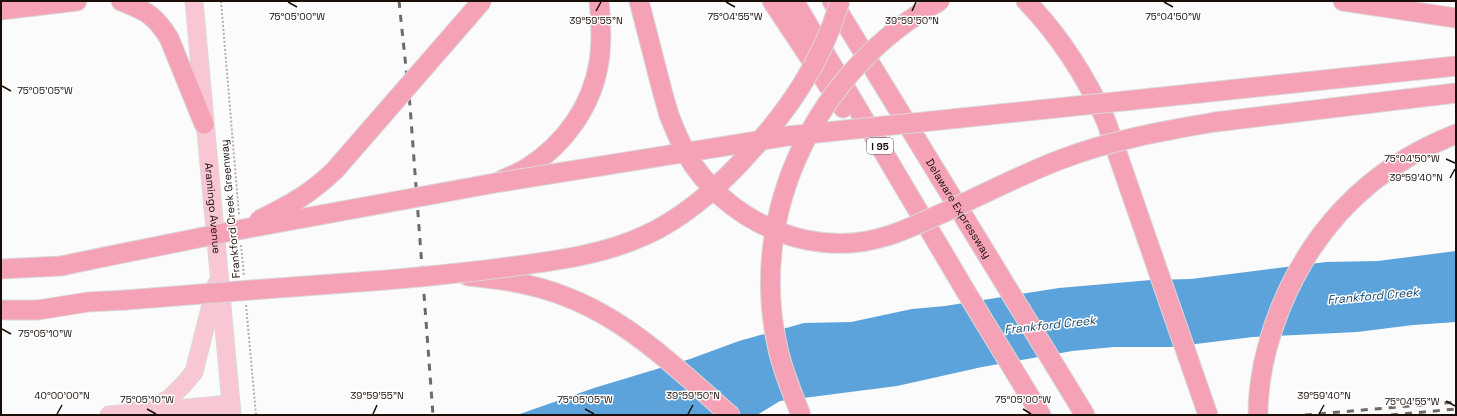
<svg xmlns="http://www.w3.org/2000/svg" width="1457" height="416" viewBox="0 0 1457 416" font-family="'Space Grotesk',sans-serif">
<style>
.water{fill:#5ca3db}
.lines{fill:none;stroke-linecap:round;stroke-linejoin:round}
.major-casing{stroke:#dad8d8;stroke-width:19}
.highway-casing{stroke:#dad8d8;stroke-width:21}
.path{stroke:#b3afad;stroke-width:2;stroke-dasharray:2 2;stroke-linecap:butt}
.major{stroke:#f9c7d4;stroke-width:17}
.highway{stroke:#f5a2b7;stroke-width:19}
.rail{stroke:#706966;stroke-width:3;stroke-dasharray:7 7;stroke-linecap:butt}
.highway-bridge-casing{stroke:#dad8d8;stroke-width:21;stroke-linecap:butt}
.highway-bridge{stroke:#f5a2b7;stroke-width:19}
.ticks{fill:none;stroke:#1a0e09;stroke-width:1.5}
.labels{text-anchor:middle;stroke-width:3;stroke-linejoin:round;paint-order:stroke}
.shield{fill:#fff;stroke:#5f5653;stroke-width:1}
.shield-label{font-size:10px;font-weight:bold;fill:#1a0e09}
.street-label{font-size:11px;fill:#1a0e09;stroke:#fff}
.water-label{font-size:12px;font-style:italic;fill:#13486e;stroke:#fff}
.ticks-label{font-size:10px;text-anchor:middle;fill:#1a0e09;stroke:#fff;stroke-width:3;stroke-linejoin:round;paint-order:stroke}
</style>
<rect width="100%" height="100%" fill="#fbfbfb"/>
<path class="water" d="M1456 251V322L1413 325 1357 332 1253 337 1171 347H1114L1072 351 982 367 897 386 780 401 757 415H517L594 388 690 359 739 341 804 323 851 322 912 309 945 306 1059 288 1151 280 1191 279 1326 262 1378 261Z"/>
<g class="lines">
<defs>
<g id="major">
<path id="s1" d="M194 1 232 415"/>
<path d="M125 413 154 406 169 399 184 384 194 372 216 285"/>
<path d="M109 415 231 404"/>
</g>
<g id="highway">
<path d="M121 1C146 11 154 14 169 38L204 124"/>
<path d="M639 1 663 94 669 115"/>
<path d="M772 1 843 108"/>
<path d="M794 1 965 290 1041 415"/>
<path id="s2" d="M832 1 1085 415"/>
<path d="M1026 1C1060 36 1086 77 1106 121L1208 415"/>
<path d="M1343 1 1456 18"/>
<path d="M1 10 77 1"/>
<path d="M1200 93 1456 66"/>
<path d="M1215 122 1456 93"/>
<path d="M502 180C511 176 519 173 527 168 565 144 592 106 599 62 602 42 601 21 599 1"/>
<path d="M1 269 61 266 104 257"/>
<path d="M468 276C488 278 508 280 528 285 613 304 667 360 730 415"/>
<path d="M1 310H38L88 302 126 300"/>
<path d="M1258 415C1258 378 1267 342 1280 309 1314 225 1372 167 1456 134"/>
</g>
</defs>
<use href="#major" class="major-casing"/>
<use href="#highway" class="highway-casing"/>
<path class="path" d="M221 1 239 215
M241 245 244 276
M246 305 256 415"/>
<use href="#major" class="major"/>
<use href="#highway" class="highway"/>
<path class="rail" d="M399 1 410 106 433 415
M1305 415 1456 402
M1391 415 1456 409"/>
<defs>
<path id="highway-bridge" d="M669 115C676 133 683 150 694 166 736 226 816 259 887 236 907 230 926 220 945 212 984 194 1022 174 1062 159 1112 140 1162 131 1215 122
M259 220C290 205 310 194 335 170L482 1
M104 257 238 230 495 183 788 136 1200 93
M126 300C213 293 299 286 386 280 430 276 472 272 516 266 560 260 605 254 646 235 683 218 715 190 742 161 786 114 822 63 840 1
M801 415C792 393 783 372 778 349 746 212 818 68 940 1"/>
</defs>
<use href="#highway-bridge" class="highway-bridge-casing"/>
<use href="#highway-bridge" class="highway-bridge"/>
</g>
<path class="ticks" d="M288 2 297 7M726 2 735 7M1164 2 1173 7M596 11 601 2M912 11 916 2M2 86 11 91M1446 159 1455 163M1450 178 1455 169M2 329 11 334M1446 401 1455 406M147 409 156 414M585 409 594 414M1023 409 1031 414M57 414 62 405M373 414 377 405M688 414 693 405M1319 414 1324 405"/>
<g class="labels">
<rect class="shield" x="867" y="138" width="26" height="16" rx="3"/>
<g class="shield-label">
<text x="880" y="150">I 95</text>
</g>
<g class="street-label">
<text dy="4" stroke="none"><textPath href="#s1" startOffset="208">Aramingo Avenue</textPath></text>
<text dy="4" stroke="none"><textPath href="#s2" startOffset="243">Delaware Expressway</textPath></text>
<text transform="translate(230 209) rotate(-95)" y="4">Frankford Creek Greenway</text>
</g>
<g class="water-label">
<text transform="translate(1373 296) rotate(-5)" y="4">Frankford Creek</text>
<text transform="translate(1050 325) rotate(-6)" y="4">Frankford Creek</text>
</g>
</g>
<g class="ticks-label">
<text x="297" y="20">75°05'00"W</text>
<text x="735" y="20">75°04'55"W</text>
<text x="1173" y="20">75°04'50"W</text>
<text x="596" y="24">39°59'55"N</text>
<text x="912" y="24">39°59'50"N</text>
<text x="45" y="94">75°05'05"W</text>
<text x="1412" y="162">75°04'50"W</text>
<text x="1416" y="181">39°59'40"N</text>
<text x="45" y="337">75°05'10"W</text>
<text x="62" y="399">40°00'00"N</text>
<text x="377" y="399">39°59'55"N</text>
<text x="693" y="399">39°59'50"N</text>
<text x="1324" y="399">39°59'40"N</text>
<text x="147" y="403">75°05'10"W</text>
<text x="585" y="403">75°05'05"W</text>
<text x="1023" y="403">75°05'00"W</text>
<text x="1412" y="405">75°04'55"W</text>
</g>
<rect width="1457" height="416" fill="none" stroke="#1a0e09" stroke-width="4"/>
</svg>
